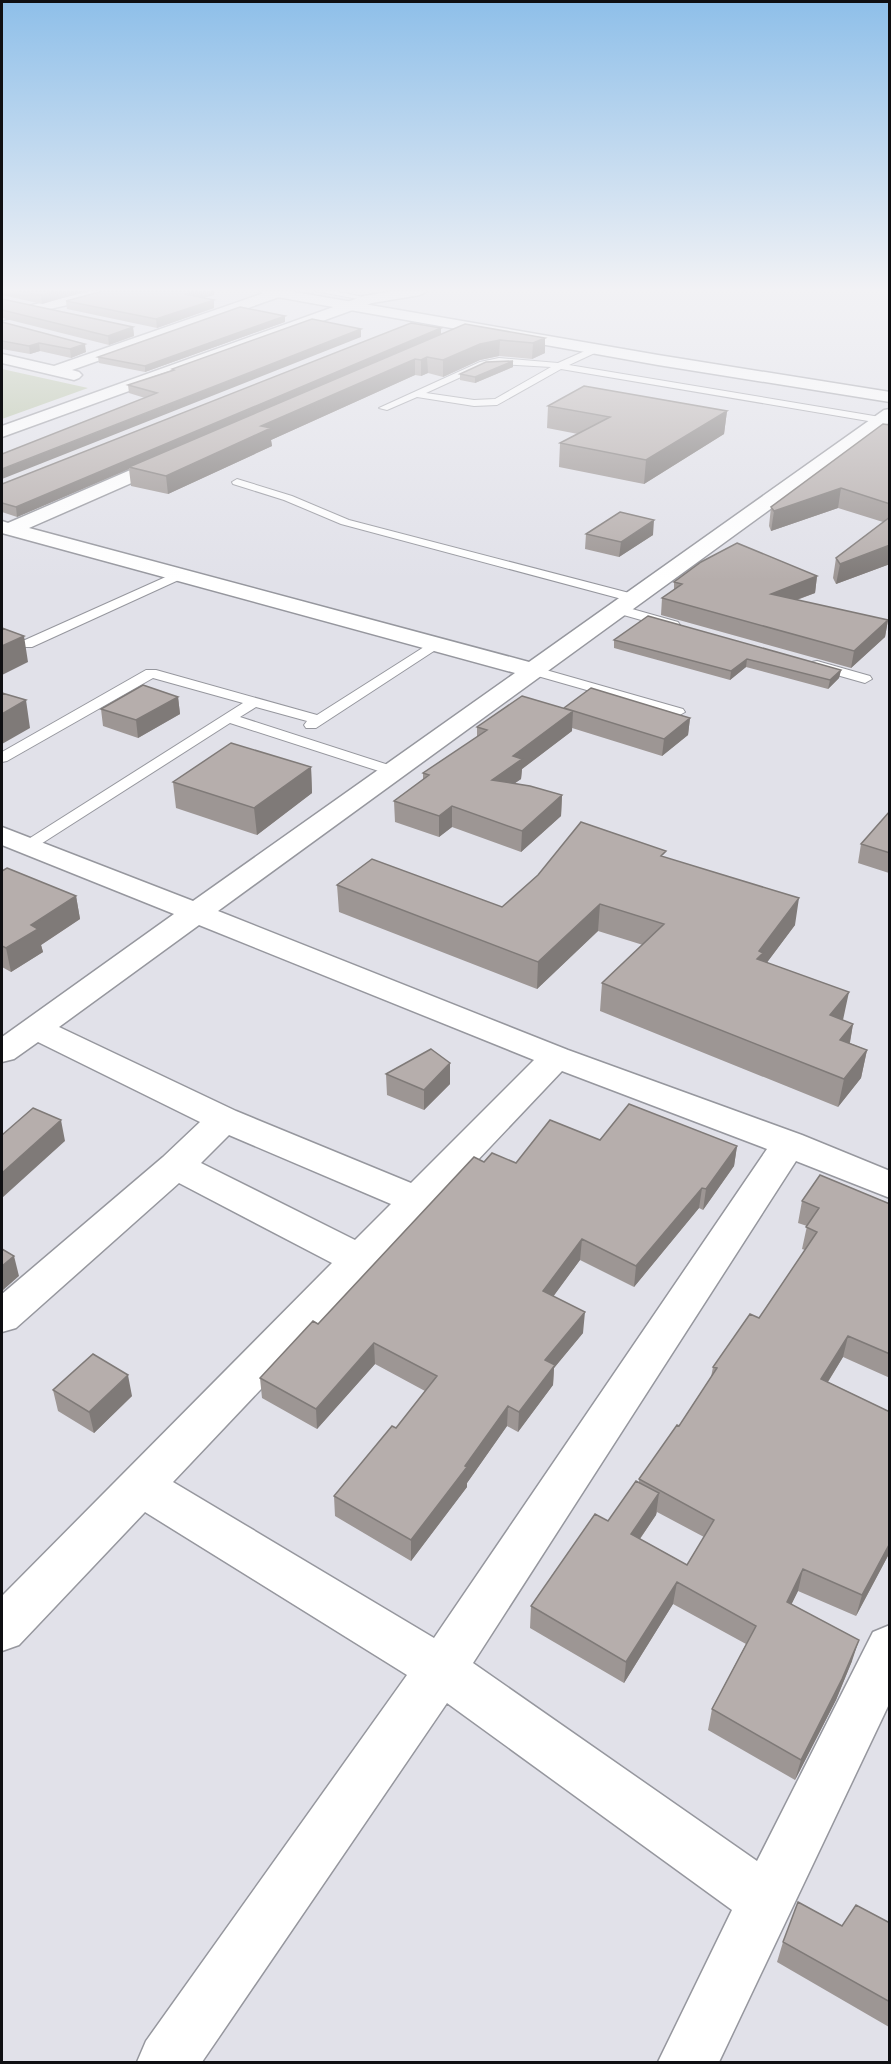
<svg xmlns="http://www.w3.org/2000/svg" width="891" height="2064" viewBox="0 0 891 2064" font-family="Montserrat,sans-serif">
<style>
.green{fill:#b4c0a1}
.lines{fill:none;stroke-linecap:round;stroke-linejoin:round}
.lane-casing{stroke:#96979e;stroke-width:2}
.street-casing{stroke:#96979e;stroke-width:3}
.highway-casing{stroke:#96979e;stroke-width:3}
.lane{fill:#fff;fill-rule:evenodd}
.street{fill:#fff;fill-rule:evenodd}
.highway{fill:#fff;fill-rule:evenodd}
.wall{fill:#9d9694;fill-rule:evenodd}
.shaded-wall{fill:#7f7a78}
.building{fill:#b6aeac;stroke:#7f7a78;stroke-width:1.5}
</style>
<rect width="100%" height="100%" fill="#e1e1e9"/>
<path class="green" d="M2 369 88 388 2 419Z"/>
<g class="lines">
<defs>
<path id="lane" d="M315 291H334L373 299 369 301Z
M596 346 599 347V351L569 365 880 417 885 420 880 423 561 369 497 405 474 406 417 397 387 410 379 408 480 362 499 358 558 363ZM499 364 551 367 495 399 474 400 426 393 485 366Z
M237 479 292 496 349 520 637 595 639 598 633 602 341 524 284 500 233 484 232 482Z
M179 571 185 575 183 578 32 647H2V639L25 640Z
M618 605 678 622 680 625 673 629 613 612 612 609Z
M435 640 442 644 440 647 316 728H306L304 725 307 721 256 707 240 717 398 768 401 771 398 774H388L230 723 33 849H21L19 845 243 703 153 678 7 761 2 762V752L146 670H156L317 715Z
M817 661 870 676 872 679 865 683 812 668 810 665 812 662Z
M532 666 683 709 685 712 678 716 527 673 525 670 527 667Z"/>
<path id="street" d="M92 291H117L115 294 2 320V312Z
M270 291 284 293 282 296 72 370 79 372 82 375 79 378 74 380 2 363V354L54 366Z
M394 291H427L420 295 372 303 2 437V426L364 296Z
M890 409V422L218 911 568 1050 802 1135 890 1171V1198L796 1161 473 1663 757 1861 873 1632 890 1625V1702L719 2062H658L732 1910 447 1703 202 2062H137L146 2041 407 1675 145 1512 19 1645 2 1651V1596L332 1263 179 1183 16 1328 2 1332V1294L163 1157 200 1122 38 1042 14 1059 2 1062V1037L174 914 2 845V827L193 901 515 673 2 533V521L8 523 165 455H177L180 459 177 463 29 528 529 662 884 410ZM199 925 534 1060 411 1183 236 1111 59 1027ZM562 1071 767 1149 434 1638 173 1482ZM229 1135 391 1204 355 1240 201 1163Z"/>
<path id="highway" d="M259 291H289L658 355 890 392V402L658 365 266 295Z"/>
</defs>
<use href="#lane" class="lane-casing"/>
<use href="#street" class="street-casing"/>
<use href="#highway" class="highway-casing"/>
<use href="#lane" class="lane"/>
<use href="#street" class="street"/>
<use href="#highway" class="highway"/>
</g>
<path class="wall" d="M2 291H86L42 304 2 295Z
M103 291H214V295L203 298 214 308 157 328 67 309 66 301Z
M2 299 133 327 134 336 109 345 2 318Z
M2 322 86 352 71 358 40 351 30 354 2 349Z
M285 322 145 372 99 363 98 357Z
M441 328V334L545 338V353L532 359 499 356 480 360 443 377 428 373 421 376 415 375 271 440 272 446 168 494 131 486 129 469 17 517 2 512V484Z
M361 337 145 398 129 393 128 385 172 370V369Z
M513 361V367L475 383 460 380V374Z
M548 406 727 411 724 434 644 484 559 467 560 443 578 434 547 428Z
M890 425V564L836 584 833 578 836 558 883 522 838 508 771 531 769 526 771 507Z
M586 534 653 535 619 557 585 549Z
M817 576 815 593 797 600 888 620 885 637 851 668 661 615 662 598 674 590V582Z
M614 640 841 670 839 678 828 689 746 667 730 680 614 648Z
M178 697 180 714 138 738 103 726 101 709Z
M564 708 690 718 688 735 662 756 572 728V731L522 769 521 779 515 783 562 795 561 816 521 852 452 827 439 837 395 822 394 801 423 780V773L477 737V727Z
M311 767 312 793 257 835 176 808 173 782Z
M890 811V872L889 873 858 863 861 844Z
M666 858 795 925 767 962 843 1020 853 1024 850 1043 867 1050 861 1078 838 1107 600 1011 602 983 643 945 598 931 537 989 339 912 337 885 502 907Z
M2 871 76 896 80 919 41 945 43 952 11 972 2 967Z
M450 1063V1084L424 1110 387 1095 386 1074Z
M600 1140 737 1146 734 1166 703 1210 699 1208 634 1287 580 1260 553 1296 583 1333 554 1368 553 1385 518 1432 507 1426 467 1483V1487L411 1561 335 1516 334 1496 396 1428 425 1391 375 1364 317 1429 262 1398 260 1378 318 1324 484 1162 516 1163Z
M802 1201 890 1204V1378L843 1357 828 1382 890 1412V1552L856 1616 798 1591 791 1604 852 1661 836 1700 795 1780 708 1730 712 1709 746 1644 673 1604 624 1683 530 1628 531 1606 608 1521 639 1482V1479L679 1426 711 1377 713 1367 759 1318 805 1250 802 1249 807 1226 798 1223ZM657 1512 704 1537 687 1565 640 1539 656 1515Z
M53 1390 132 1396 94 1433 58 1411Z
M890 1923V2024L889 2027 777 1962 783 1942 842 1926Z"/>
<path class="shaded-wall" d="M56 291H86L42 304 41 295Z
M197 291H214V295L186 302 185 294Z
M214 300V308L157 328 156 319Z
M285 316V322L145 372V366Z
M133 327 134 336 109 345 108 336Z
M441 328V336L129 467V469L17 517 16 507Z
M361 329V337L2 479V469Z
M545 338V353L532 359 533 343Z
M500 340 499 356 480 360 443 377V360L480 344Z
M39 343 40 351 30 354 29 346Z
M85 344 86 352 71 358 70 349Z
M427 357 428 373 421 376V360Z
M415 359V375L271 440 272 446 168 494 166 476 261 426Z
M513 361V367L475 383V377Z
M727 411 724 434 644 484 646 460Z
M841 488 838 508 771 531 774 511Z
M654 520 653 535 619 557 621 542Z
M890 545V564L836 584 840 564Z
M817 576 815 593 768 610 771 594Z
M888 620 885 637 851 668 854 651Z
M24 636 28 662 2 675V646Z
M747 659 746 667 730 680 731 671Z
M841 670 839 678 828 689 830 680Z
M178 697 180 714 138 738 136 720Z
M26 700 30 728 2 744V714Z
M573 711 572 731 522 769 521 779 491 800 492 780 513 756Z
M690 718 688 735 662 756 664 739Z
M311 767 312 793 257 835 254 808Z
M562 795 561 816 521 852 522 831Z
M452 806V827L439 837V816Z
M76 896 80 919 41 945 43 952 11 972 6 948 31 925Z
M799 898 795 925 760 972 753 986 759 951Z
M600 904 598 931 537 989 538 962Z
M849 992 843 1020 830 1015Z
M853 1024 848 1052 840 1040Z
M867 1050 861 1078 838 1107 844 1079Z
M450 1063V1084L424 1110V1090Z
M61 1120 65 1141 2 1198V1173Z
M737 1146 734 1166 703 1210 706 1189Z
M702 1188 699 1208 634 1287 636 1266Z
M582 1239 580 1260 542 1312 543 1291Z
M14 1256 19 1276 2 1291V1266Z
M585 1312 583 1333 554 1368 553 1385 518 1432 519 1412 545 1360Z
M848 1336 843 1357 816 1401 821 1379Z
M374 1343 375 1364 317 1429 316 1409Z
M128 1375 132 1396 94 1433 89 1412Z
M508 1406 507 1426 467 1483V1487L411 1561V1540Z
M659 1493 656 1515 628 1556 631 1534Z
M890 1543V1552L856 1616 862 1595Z
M803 1569 798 1591 782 1624 787 1602Z
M677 1582 673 1604 624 1683 626 1662Z
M859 1640 852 1661 836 1700 795 1780 801 1760Z"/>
<path class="building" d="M18 291H56L41 295Z
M103 291H197L185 294 214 300 156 319 66 301Z
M2 299 133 327 108 336 2 310Z
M240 307 285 316 145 366 98 357Z
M312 319 361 329 2 469V454L157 393 128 385 174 370 172 369Z
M2 322 85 344 70 349 39 343 29 346 2 341Z
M411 323 441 328 16 507 2 503V484Z
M465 324 545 338 533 343 500 340 480 344 443 360 427 357 421 360 415 359 261 426 271 428 166 476 129 467Z
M513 361 475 377 460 374 486 362Z
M584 386 727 411 646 460 560 443 610 417 548 406Z
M883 424 890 425V504L841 488 774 511 771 507Z
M620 512 654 520 621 542 586 534Z
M890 517V545L840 564 836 558Z
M737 543 817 576 771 594 888 620 854 651 662 598 682 584 674 582 701 562Z
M648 616 841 670 830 680 747 659 731 671 614 640Z
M2 628 24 636 2 646Z
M143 685 178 697 136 720 101 709Z
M591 688 690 718 664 739 564 708Z
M2 693 26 700 2 714Z
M522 696 573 711 513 756 522 759 492 780 530 786 562 795 522 831 452 806 439 816 394 801 429 775 423 773 487 730 477 727Z
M231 743 311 767 254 808 173 782Z
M890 811V853L861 844Z
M581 822 666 851 661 856 799 898 759 951 763 953 757 959 849 992 830 1015 853 1024 840 1040 867 1050 844 1079 602 983 664 924 600 904 538 962 337 885 372 859 502 907 538 875Z
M7 868 76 896 31 925 38 929 6 948 2 946V871Z
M431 1049 450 1063 424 1090 386 1074Z
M629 1104 737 1146 706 1189 702 1188 636 1266 582 1239 543 1291 585 1312 545 1360 555 1365 519 1412 508 1406 465 1466 467 1467 411 1540 334 1496 392 1426 396 1428 437 1376 374 1343 316 1409 260 1378 313 1321 318 1324 474 1157 484 1162 492 1153 516 1163 550 1120 600 1140Z
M33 1108 61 1120 2 1173V1135Z
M820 1175 890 1204V1354L848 1336 821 1379 890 1412V1543L862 1595 803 1569 787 1602 859 1640 842 1679 801 1760 712 1709 756 1626 677 1582 626 1662 531 1606 595 1514 608 1521 636 1481 659 1493 631 1534 687 1565 714 1520 639 1479 677 1425 679 1426 717 1368 713 1367 750 1314 759 1318 817 1232 806 1227 819 1208 802 1201Z
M2 1249 14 1256 2 1266Z
M93 1354 128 1375 89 1412 53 1390Z
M798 1902 842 1926 856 1905 890 1923V2002L783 1942Z"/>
<linearGradient id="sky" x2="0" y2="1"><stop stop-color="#8ebfe9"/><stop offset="0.5" stop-color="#f2f2f5"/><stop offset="1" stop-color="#f2f2f5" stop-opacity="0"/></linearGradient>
<rect width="891" height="580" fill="url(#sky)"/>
<rect width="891" height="2064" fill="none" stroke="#0f0f12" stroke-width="6"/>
</svg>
